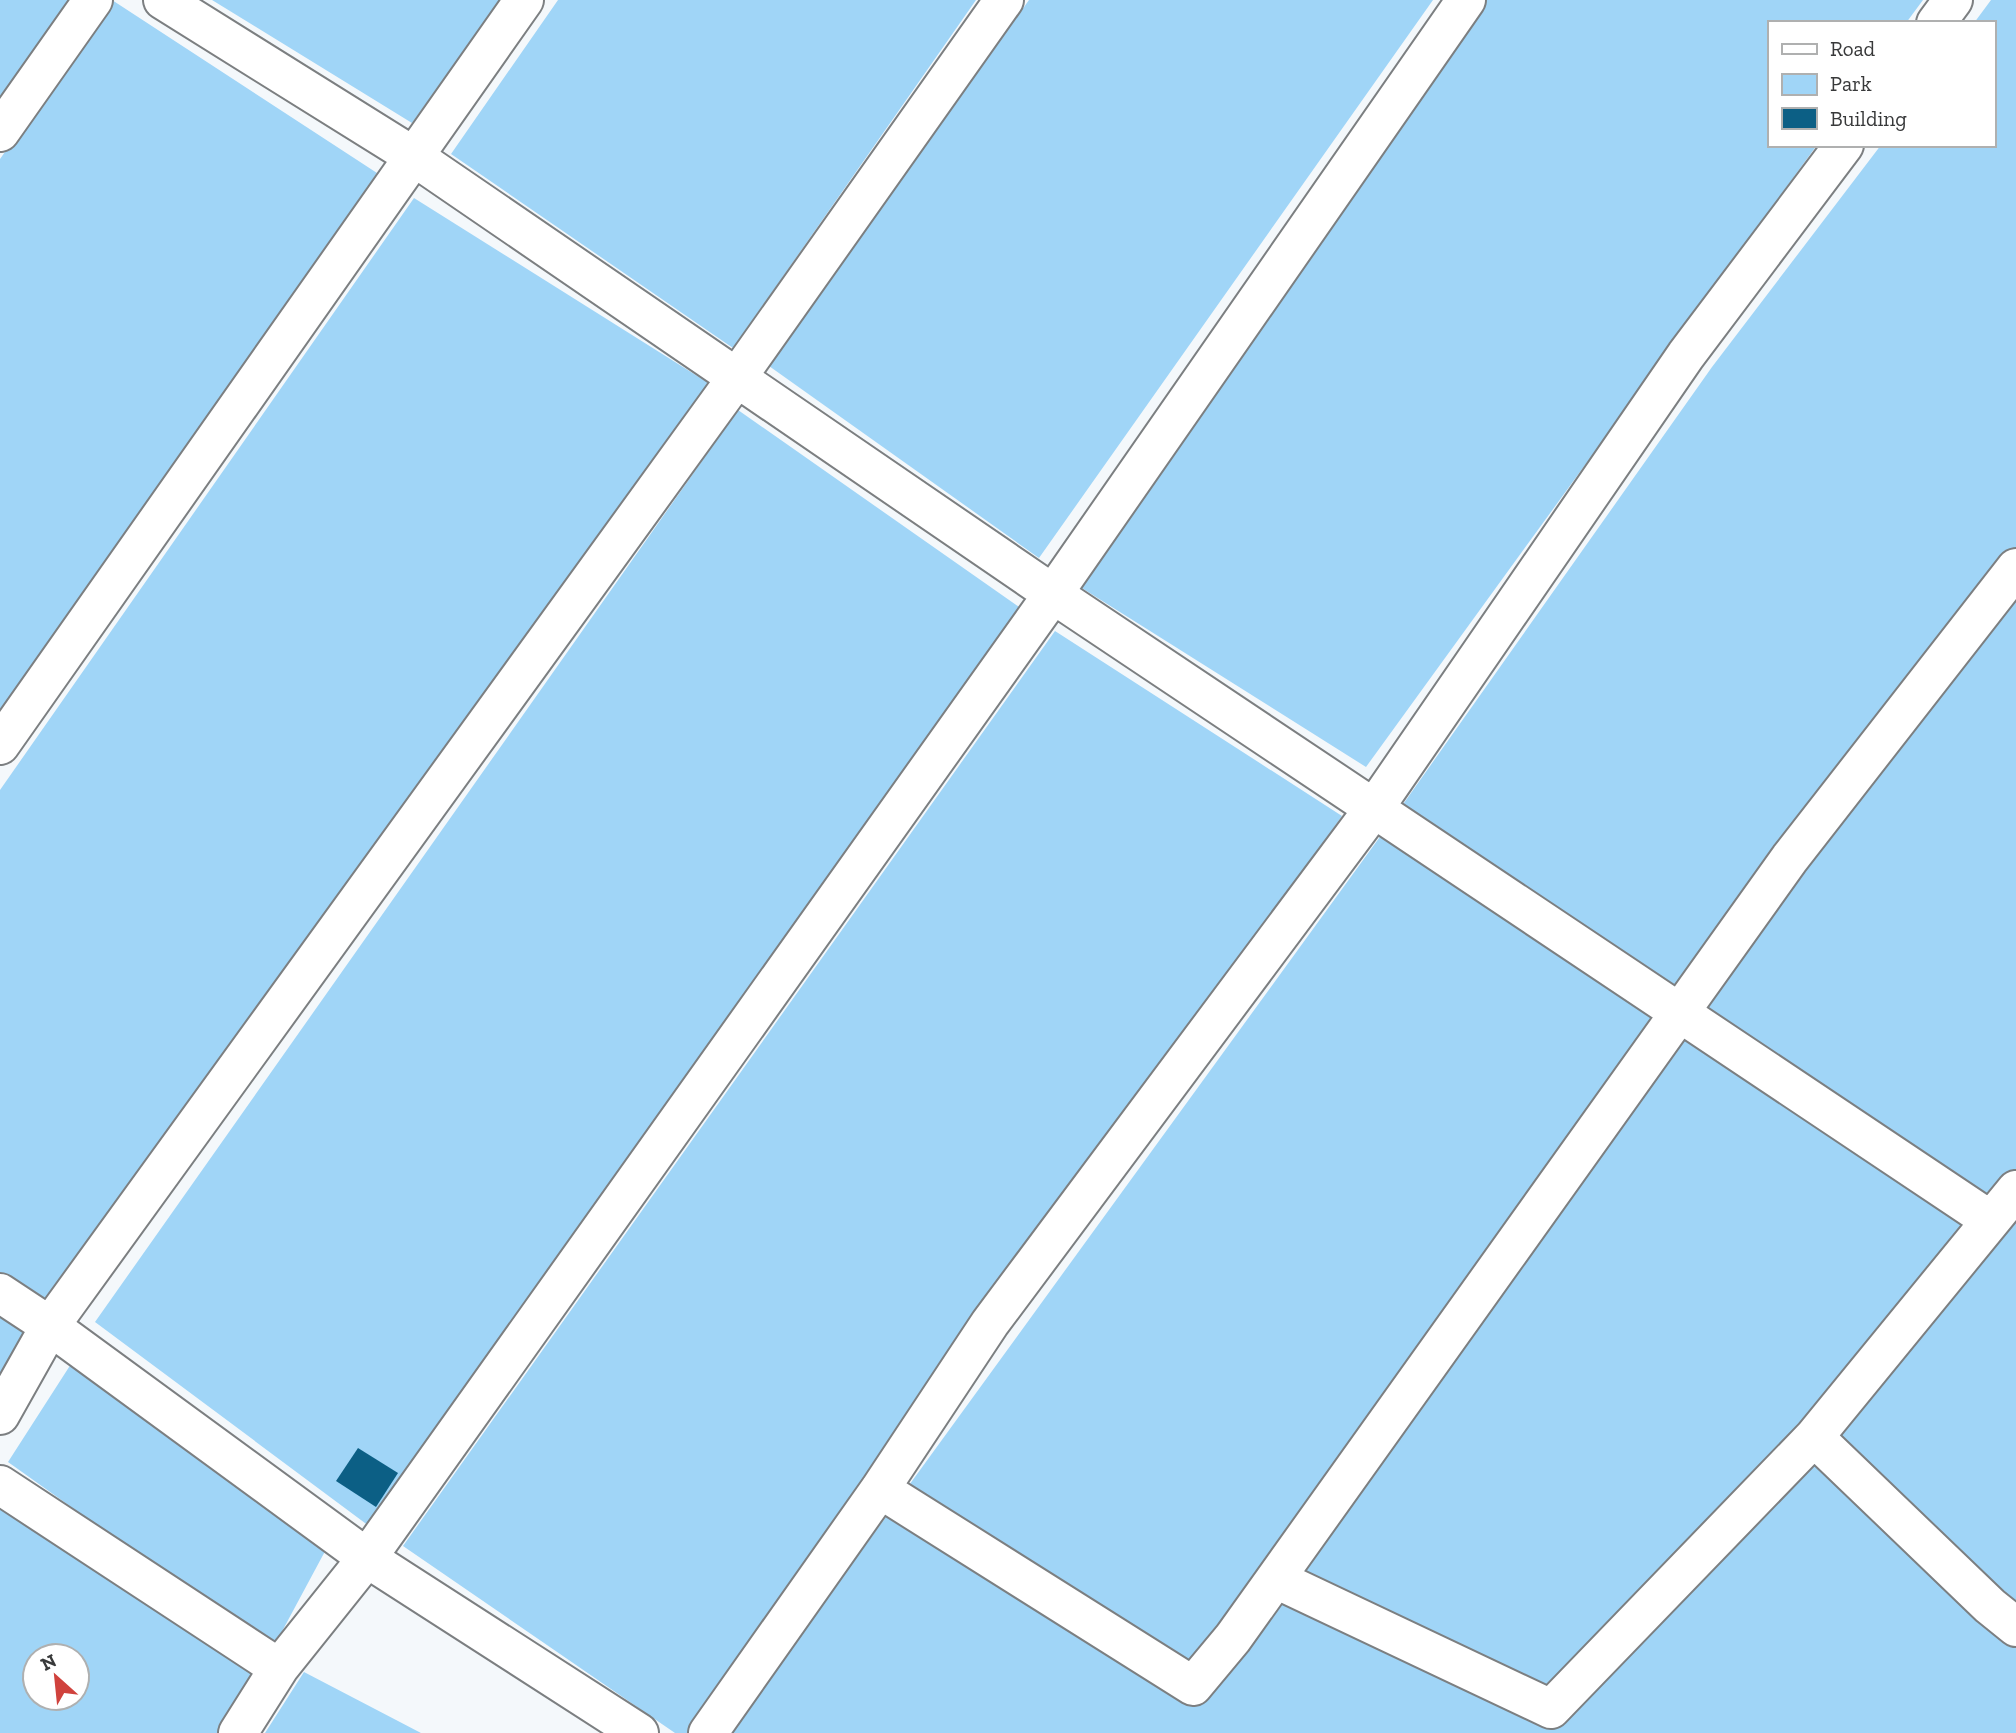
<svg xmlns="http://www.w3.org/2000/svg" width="2016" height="1733" viewBox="0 0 2016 1733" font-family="'Zilla Slab',serif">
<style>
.green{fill:#a0d5f7;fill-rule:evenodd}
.building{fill:#0c5f85}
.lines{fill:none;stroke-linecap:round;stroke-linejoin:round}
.minor-casing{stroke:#7c7f81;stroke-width:42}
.minor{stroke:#fff;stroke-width:38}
</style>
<rect width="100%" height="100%" fill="#f4f8fb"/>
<path class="green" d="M0 0H75L0 101Z
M112 0 377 173 0 716V159Z
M212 0H500L412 123Z
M558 0H976L733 348 451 154Z
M1029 0H1433L1039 558 769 366Z
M1486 0H1923L1906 23H1769V145H1817L1366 767 1077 585Z
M1991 0H2016V1733H729L1382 834 1712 367 1881 145H1993V23H1974Z
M414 198 710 384 46 1303 0 1272V790Z
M738 410 1022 609 369 1526 95 1322Z
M1055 631 1342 816 691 1733H675L403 1546Z
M0 1313 30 1332 0 1385Z
M71 1364 330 1542 272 1650 8 1462Z
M0 1500 255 1675 219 1733H0ZM35 1656H77V1698H35Z
M304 1672 421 1733H265Z"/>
<path class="building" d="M358 1448 398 1473 376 1507 336 1481Z"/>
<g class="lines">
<defs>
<path id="minor" d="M163 0 413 156 1053 594 1990 1220
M1936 23 1953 0
M0 132 93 0
M0 745 524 0
M2016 1190 1814 1437 1990 1606 2016 1627
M0 1293 50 1326 367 1558 639 1733
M0 1415 50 1326 738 376 1004 0
M0 1485 279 1668
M880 1489 1193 1686 1233 1638 1790 858 2016 568
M1276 1579 1551 1709 1814 1437
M238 1733 279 1668 367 1558 1053 594 1466 0
M708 1733 880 1489 990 1323 1375 807 1686 355 1844 145"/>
</defs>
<use href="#minor" class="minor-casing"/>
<use href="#minor" class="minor"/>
</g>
<rect x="1768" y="21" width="228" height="126" fill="#ffffff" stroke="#afb0b0" stroke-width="2"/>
<rect x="1782" y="44" width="35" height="10" fill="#ffffff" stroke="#afb0b0" stroke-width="2"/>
<text x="1830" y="56" font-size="21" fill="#38393a">Road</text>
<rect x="1782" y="74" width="35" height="21" fill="#a0d5f7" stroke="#afb0b0" stroke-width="2"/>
<text x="1830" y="91" font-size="21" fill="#38393a">Park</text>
<rect x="1782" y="108" width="35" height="21" fill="#0c5f85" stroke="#afb0b0" stroke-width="2"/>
<text x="1830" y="126" font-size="21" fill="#38393a">Building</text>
<g transform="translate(56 1677) rotate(333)"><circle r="33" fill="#ffffff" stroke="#afb0b0" stroke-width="2"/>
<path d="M0-5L12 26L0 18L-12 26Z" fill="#d0423d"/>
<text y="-10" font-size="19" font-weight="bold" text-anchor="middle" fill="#38393a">N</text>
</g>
</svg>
